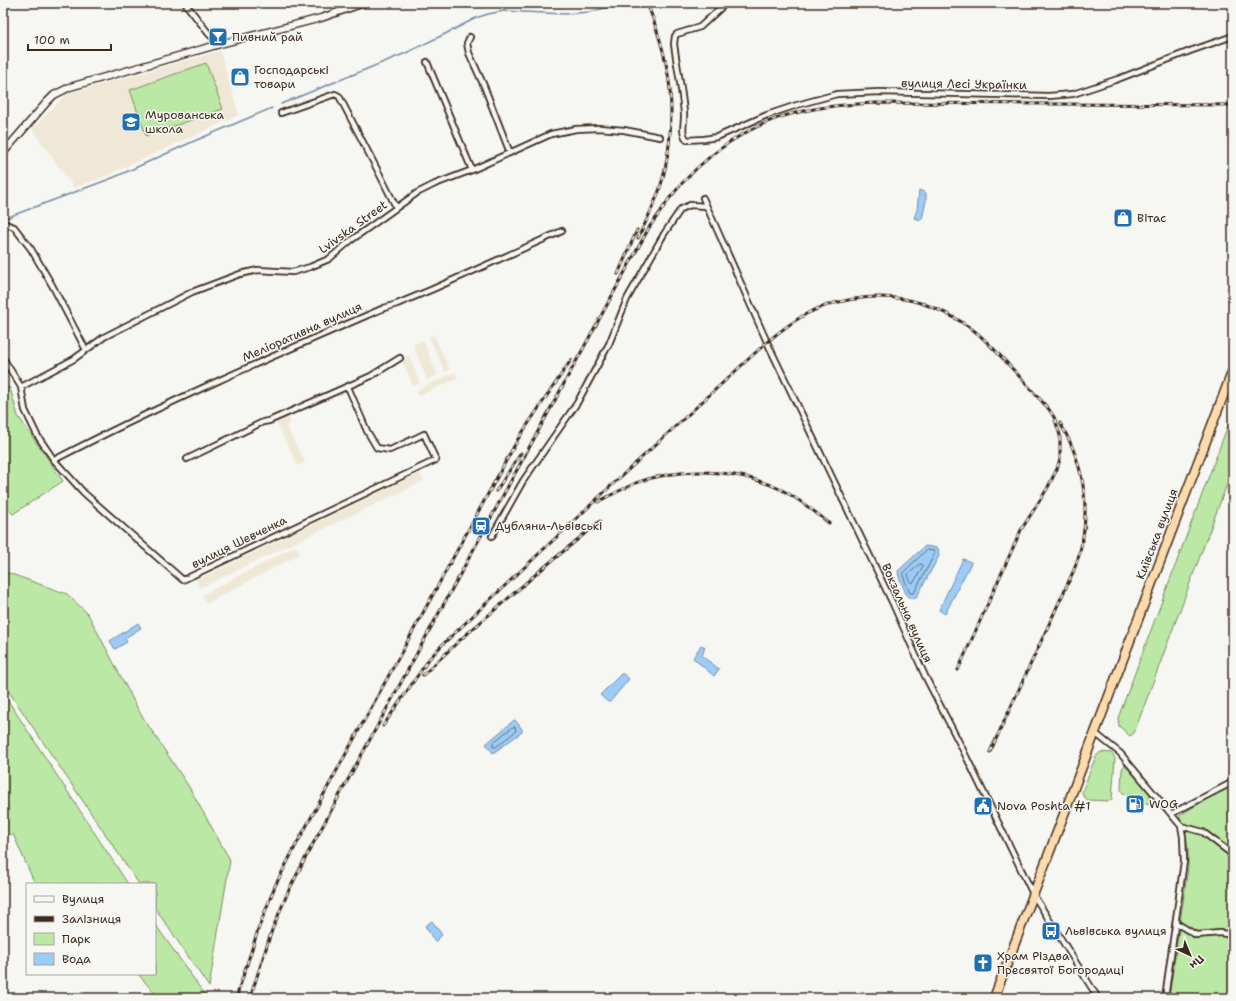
<svg xmlns="http://www.w3.org/2000/svg" width="1236" height="1001" viewBox="0 0 1236 1001" font-family="'Shantell Sans',sans-serif">
<style>
.built{fill:#f0e8d7}
.green{fill:#bbe8a5;stroke:#7b8962}
.water{fill:#9bccf7;stroke:#758ba0}
.lines{fill:none;stroke-linecap:round;stroke-linejoin:round}
.shore{stroke:#616b75;stroke-width:1}
.stream{stroke:#758ba0;stroke-width:1.5}
.street-casing{stroke:#3b2a1e;stroke-width:8}
.secondary-casing{stroke:#3b2a1e;stroke-width:9}
.highway-casing{stroke:#3b2a1e;stroke-width:11}
.street{stroke:#f6f6f2;stroke-width:4.5}
.secondary{stroke:#f6f6f2;stroke-width:6}
.highway{stroke:#fedbac;stroke-width:8}
.rail-casing{stroke:#3b2a1e;stroke-width:3}
.rail{stroke:#f6f6f2;stroke-width:1.5;stroke-dasharray:4.5;stroke-linecap:butt}
.labels{text-anchor:middle;stroke-width:3;stroke-linejoin:round;paint-order:stroke}
.poi-label{font-size:12px;fill:#3b2a1e;stroke:#f6f6f2;text-anchor:start}
.street-label{font-size:12px;fill:#3b2a1e;stroke:#f6f6f2}
</style>
<rect width="100%" height="100%" fill="#f6f6f2"/>
<filter id="ink" filterUnits="userSpaceOnUse"><feTurbulence type="fractalNoise" baseFrequency=".025" numOctaves="2"/><feDisplacementMap in="SourceGraphic" scale="8" xChannelSelector="R" yChannelSelector="G"/><feConvolveMatrix kernelMatrix="1 2 1 2 8 2 1 2 1" color-interpolation-filters="sRGB"/></filter>
<g filter="url(#ink)">
<path class="built" d="M220 51 239 115 108 175 74 188 32 129 67 94Z
M434 335 450 370 445 372 429 337Z
M423 340 438 375 427 380 413 345Z
M409 356 420 383 413 386 402 359Z
M455 372 458 378 419 396 417 390Z
M288 416 291 423 286 426 305 462 298 466 276 422Z
M420 473 424 481 200 588 196 580Z
M296 546 300 554 206 604 202 595Z"/>
<path class="green" d="M206 63 223 109 146 136 130 90Z
M3 387 10 388 18 416 63 481 13 514 3 504Z
M1233 412V468L1134 733 1130 736 1119 726 1118 718Z
M3 571 67 594 88 614 140 713 189 787 230 860 209 987 155 908V884H139L3 683Z
M3 693 128 884H35L13 834 3 836Z
M1101 752 1112 753 1115 758 1112 799 1109 801 1088 800 1083 796 1082 792 1096 756Z
M1125 765 1150 794V801L1149 803 1145 804 1123 793 1121 790 1122 769 1123 767Z
M1233 782V994L1223 998H1169L1188 868C1189 847 1187 836 1179 816Z
M155 924 203 992 206 998H159L138 974H155Z"/>
<path class="water" d="M919 190 926 193V201L922 219 921 220 914 218 917 210Z
M925 546 938 548 939 556 916 598 913 599 907 596 899 577 898 571Z
M963 559 971 562V563L945 614 939 610Z
M138 623 141 628 125 638 127 642 115 649 110 641Z
M701 645 705 647 702 656 719 669 714 676 693 658Z
M621 674H623L629 679 610 702H608L600 695Z
M515 720 522 729V732L493 753 486 744 513 721Z
M432 921 442 935 435 942 425 926Z"/>
<g class="lines">
<path class="shore" d="M927 550 934 551V555L914 593H910L903 576V573Z
M920 564H922L923 566 914 582 911 583 908 575Z
M513 727H515L516 731 496 747H493V743Z"/>
<path class="stream" d="M281 104 406 53 443 35 476 18 488 14 504 11 565 14 589 12 625 3
M3 219 115 177 192 142 272 108"/>
<defs>
<path id="street" d="M185 3 209 34 220 44
M726 3 700 27 677 34 675 36 674 44C677 66 682 90 684 113 685 123 680 132 687 140L704 139 717 137 767 115 797 105 837 94 879 92 1049 96 1073 94 1118 79 1190 51 1233 36
M470 37 467 43 469 53 484 86 510 153
M427 62 472 170
M281 113 335 94 339 96 379 173 396 207
M703 198 767 342 893 604 925 676 963 750 1033 894 1098 998
M3 223 14 227 31 249 52 285 86 350
M3 358 21 387 25 410 37 435 54 460 84 493 183 580 436 460 424 434 390 450 377 448 367 431 348 387
M21 387 74 359 104 337 192 292 240 274 258 270 293 272 310 267 329 259 350 241 417 193 435 184 472 170 551 134 576 129 599 128 624 130 660 137
M187 459 263 422 269 421 371 376 400 358
M54 460C162 404 273 356 384 308L397 304 433 289 562 231
M492 536 523 481 577 403 609 344 627 299 664 234 681 209 690 205 706 206
M1095 733 1120 753 1181 826 1183 837 1184 861 1165 998
M1171 814 1233 782
M1181 826 1203 832 1233 855
M1176 923 1196 935 1220 933 1233 935"/>
<path id="secondary" d="M3 153 47 102 54 95 70 87 220 44 321 18 364 3"/>
<path id="highway" d="M994 998 1233 370"/>
</defs>
<use href="#street" class="street-casing"/>
<use href="#secondary" class="secondary-casing"/>
<use href="#highway" class="highway-casing"/>
<use href="#street" class="street"/>
<use href="#secondary" class="secondary"/>
<use href="#highway" class="highway"/>
<defs>
<path id="rail" d="M638 238C646 222 653 207 659 191 669 162 673 121 670 91 668 61 658 31 647 3
M618 274 637 230
M496 491 521 453
M598 502C610 495 623 489 636 483 681 466 739 469 782 490 799 499 814 511 829 523
M423 675 460 640 542 569 600 521
M383 726 429 659 442 645 614 483 767 342C779 332 792 322 806 314 841 296 887 292 924 304 941 310 958 319 972 329 985 339 996 351 1007 363 1021 378 1034 393 1048 408L1054 417 1060 435V459L1057 469 1047 489 1021 530 958 670
M990 752 1074 570C1093 521 1087 468 1060 423
M236 998 259 927 275 886 295 847 518 439 571 360
M250 998 272 930 288 892 308 853 650 226C657 217 663 208 669 199 702 156 751 121 804 111 827 106 850 104 874 103L1233 105"/>
</defs>
<use href="#rail" class="rail-casing"/>
<use href="#rail" class="rail"/>
</g>
</g>
<defs>
<symbol id="bar-square" viewBox="-11 -11 22 22"><rect x="-9" y="-9" width="18" height="18" rx="4" fill="#1f6fb2" stroke="#f6f6f2"/><path d="M-6-5H6L.8 .8V4.5H3.5V6h-7V4.5H-.8V.8Z" fill="#fff"/></symbol>
<symbol id="shop-square" viewBox="-11 -11 22 22"><rect x="-9" y="-9" width="18" height="18" rx="4" fill="#1f6fb2" stroke="#f6f6f2"/><path d="M-5-2.5h2.3a2.7 3.5 0 0 1 5.4 0H5L5.5 6h-11ZM-1.5-2.5h3a1.5 2.3 0 0 0-3 0Z" fill="#fff"/></symbol>
<symbol id="school-square" viewBox="-11 -11 22 22"><rect x="-9" y="-9" width="18" height="18" rx="4" fill="#1f6fb2" stroke="#f6f6f2"/><path d="M0-5L7-2L0 1L-7-2ZM-4 1L0 2.5L4 1V4Q0 6-4 4Z" fill="#fff"/></symbol>
<symbol id="station-square" viewBox="-11 -11 22 22"><rect x="-9" y="-9" width="18" height="18" rx="4" fill="#1f6fb2" stroke="#f6f6f2"/><path d="M-3-6H3Q5-6 5-4V2Q5 4 3 4L4.5 6H3L1.5 4h-3L-3 6H-4.5L-3 4Q-5 4-5 2V-4Q-5-6-3-6ZM-3.5-4v3h7v-3ZM-3.5 1v1.5H-2V1ZM2 1v1.5H3.5V1Z" fill="#fff"/></symbol>
<symbol id="fuel-square" viewBox="-11 -11 22 22"><rect x="-9" y="-9" width="18" height="18" rx="4" fill="#1f6fb2" stroke="#f6f6f2"/><path d="M-5.5-6h7V0h2V4h1.3V-2.5L3-4.5l.8-.8L6-3V5H2.5V1h-1V6h-7ZM-4.2-4.7v3.2H.2V-4.7Z" fill="#fff"/></symbol>
<symbol id="civic-square" viewBox="-11 -11 22 22"><rect x="-9" y="-9" width="18" height="18" rx="4" fill="#1f6fb2" stroke="#f6f6f2"/><path d="M-.6-6.5H3V-4.5H.6V-3L4-1V1h2V6H-6V1h2V-1L-.6-3ZM-1.2 2.5V6h2.4V2.5Z" fill="#fff"/></symbol>
<symbol id="bus-square" viewBox="-11 -11 22 22"><rect x="-9" y="-9" width="18" height="18" rx="4" fill="#1f6fb2" stroke="#f6f6f2"/><path d="M-5-6H5V4H4V6H2V4H-2V6H-4V4H-5ZM-3.5-4V0h7V-4ZM-3.5 1.2v1.5H-2V1.2ZM2 1.2v1.5H3.5V1.2Z" fill="#fff"/></symbol>
<symbol id="church-square" viewBox="-11 -11 22 22"><rect x="-9" y="-9" width="18" height="18" rx="4" fill="#1f6fb2" stroke="#f6f6f2"/><path d="M-1.2-6h2.4v3.5h3.3v2.4h-3.3V6h-2.4V-.1h-3.3v-2.4h3.3Z" fill="#fff"/></symbol>
</defs>
<g fill-rule="evenodd">
<use href="#bar-square" x="207" y="26" width="22" height="22"/>
<use href="#shop-square" x="229" y="66" width="22" height="22"/>
<use href="#school-square" x="120" y="111" width="22" height="22"/>
<use href="#shop-square" x="1112" y="207" width="22" height="22"/>
<use href="#station-square" x="470" y="515" width="22" height="22"/>
<use href="#fuel-square" x="1124" y="793" width="22" height="22"/>
<use href="#civic-square" x="972" y="795" width="22" height="22"/>
<use href="#bus-square" x="1040" y="920" width="22" height="22"/>
<use href="#church-square" x="972" y="952" width="22" height="22"/>
</g>
<g class="labels">
<g class="poi-label">
<text x="232" y="41">Пивний рай</text>
<text x="254" y="74">Господарські<tspan x="254" dy="14">товари</tspan></text>
<text x="145" y="119">Мурованська<tspan x="145" dy="14">школа</tspan></text>
<text x="1137" y="222">Вітас</text>
<text x="495" y="530">Дубляни-Львівські</text>
<text x="1149" y="808">WOG</text>
<text x="997" y="810">Nova Poshta #1</text>
<text x="1065" y="935">Львівська вулиця</text>
<text x="997" y="960">Храм Різдва<tspan x="997" dy="14">Пресвятої Богородиці</tspan></text>
</g>
<g class="street-label">
<text transform="translate(964 84) rotate(1)" y="4">вулиця Лесі Українки</text>
<text transform="translate(353 227) rotate(-36)" y="4">Lvivska Street</text>
<text transform="translate(302 332) rotate(-24)" y="4">Меліоративна вулиця</text>
<text transform="translate(1157 534) rotate(-69)" y="4">Київська вулиця</text>
<text transform="translate(239 542) rotate(-26)" y="4">вулиця Шевченка</text>
<text transform="translate(907 613) rotate(66)" y="4">Вокзальна вулиця</text>
</g>
</g>
<rect width="1236" height="1001" fill="none" stroke="#f6f6f2" stroke-width="16"/>
<rect x="8" y="8" width="1220" height="985" fill="none" stroke="#3b2a1e" stroke-width="1.5" filter="url(#ink)"/>
<rect x="26" y="883" width="130" height="92" fill="#f6f6f2" stroke="#aba49d"/>
<rect x="34" y="896" width="20" height="6" fill="#f6f6f2" stroke="#aba49d"/>
<text x="62" y="903" font-size="12" fill="#3b2a1e">Вулиця</text>
<rect x="34" y="916" width="20" height="6" fill="#3b2a1e" stroke="#aba49d"/>
<text x="62" y="923" font-size="12" fill="#3b2a1e">Залізниця</text>
<rect x="34" y="933" width="20" height="12" fill="#bbe8a5" stroke="#aba49d"/>
<text x="62" y="943" font-size="12" fill="#3b2a1e">Парк</text>
<rect x="34" y="953" width="20" height="12" fill="#9bccf7" stroke="#aba49d"/>
<text x="62" y="963" font-size="12" fill="#3b2a1e">Вода</text>
<g transform="translate(1190 955) rotate(136)" stroke="#f6f6f2" stroke-width="3" paint-order="stroke">
<path d="M0-3L7 15L0 10L-7 15Z" fill="#3b2a1e"/>
<text y="-6" font-size="11" font-weight="bold" text-anchor="middle" fill="#3b2a1e">Пн</text>
</g>
<path d="M28 44v6h83v-6" fill="none" stroke="#3b2a1e" stroke-width="2"/>
<text x="34" y="44" font-size="12" fill="#3b2a1e" stroke="#f6f6f2" stroke-width="3" paint-order="stroke">100 m</text>
</svg>
